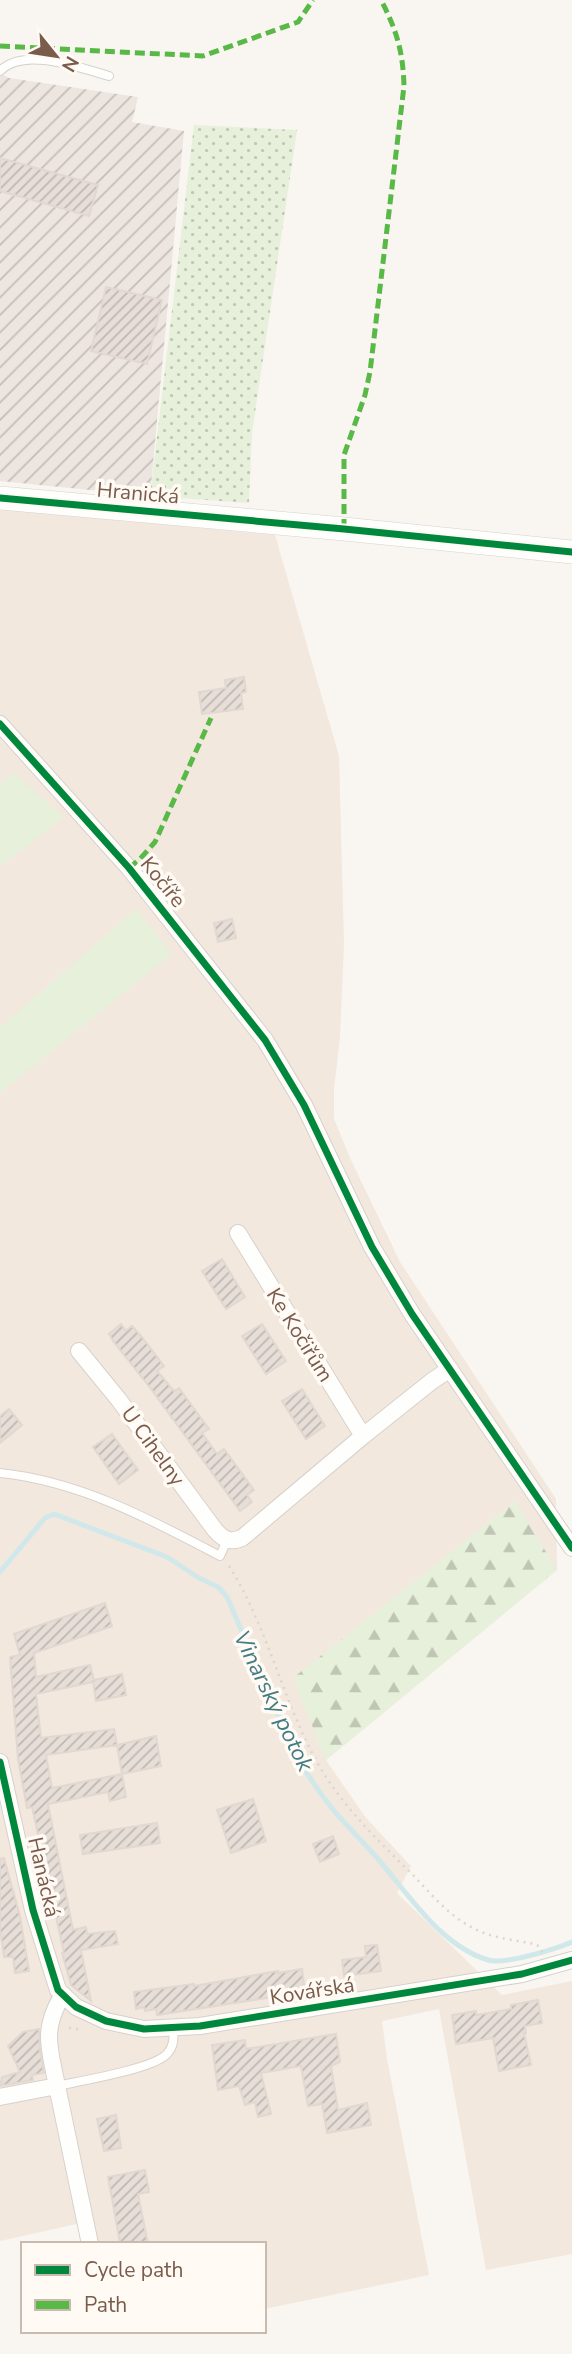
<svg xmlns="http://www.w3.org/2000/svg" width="572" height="2354" viewBox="0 0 572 2354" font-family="'Nunito Sans',sans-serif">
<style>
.residential{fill:#f2e8de}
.industrial{fill:url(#industrial-furrows)}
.grass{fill:url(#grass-dots)}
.forest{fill:url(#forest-firs)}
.garden{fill:#e7f0db}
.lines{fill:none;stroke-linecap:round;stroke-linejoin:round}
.stream{stroke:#d0e8ea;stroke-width:5}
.building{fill:url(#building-hatch);stroke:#e2d8d2;stroke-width:2}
.service-casing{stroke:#d7d1cb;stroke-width:10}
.minor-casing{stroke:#d7d1cb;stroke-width:18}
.secondary-casing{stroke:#d9d2cb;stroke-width:24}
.path{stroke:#dcd5d0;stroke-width:2.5;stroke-dasharray:2 5;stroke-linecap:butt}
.service{stroke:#fefefd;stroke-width:8}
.minor{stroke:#fefefd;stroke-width:16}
.secondary{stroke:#fefefd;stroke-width:23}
.quiet{stroke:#58b947;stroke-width:5;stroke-dasharray:10 5;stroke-linecap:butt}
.cycleway-casing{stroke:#fffaf3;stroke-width:11}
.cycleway{stroke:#00873e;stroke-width:7}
.labels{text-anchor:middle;stroke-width:7;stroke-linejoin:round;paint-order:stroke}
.street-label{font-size:21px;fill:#7a5c4d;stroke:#fffaf3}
.water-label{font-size:23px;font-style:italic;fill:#437c86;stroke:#fffaf3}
</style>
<defs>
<pattern id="industrial-furrows" width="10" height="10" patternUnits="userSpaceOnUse" patternTransform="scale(1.75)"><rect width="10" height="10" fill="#ede5e0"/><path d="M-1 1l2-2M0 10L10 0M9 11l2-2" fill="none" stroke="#c5bdb8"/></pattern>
<pattern id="grass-dots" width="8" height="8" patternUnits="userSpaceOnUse" patternTransform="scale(1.75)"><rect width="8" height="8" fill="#e7f0db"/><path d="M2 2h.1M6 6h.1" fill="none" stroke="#c0c6b4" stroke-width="1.8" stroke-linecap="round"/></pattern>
<pattern id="forest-firs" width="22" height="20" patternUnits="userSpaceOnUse" patternTransform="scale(1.75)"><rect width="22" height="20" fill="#e7f0db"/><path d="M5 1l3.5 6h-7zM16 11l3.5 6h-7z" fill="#c0c6b4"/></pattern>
<pattern id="building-hatch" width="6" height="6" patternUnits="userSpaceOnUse" patternTransform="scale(1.75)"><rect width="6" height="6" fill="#e6ded7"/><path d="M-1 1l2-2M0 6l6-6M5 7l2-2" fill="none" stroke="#bfb7b1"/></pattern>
</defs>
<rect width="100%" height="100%" fill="#f9f5f0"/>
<path class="residential" d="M0 509 275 535 339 756 344 944 340 1037 334 1089V1119L351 1160 400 1262 556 1499 557 1570 326 1760 366 1818 411 1866 397 1893 502 1995 572 1981V2254L486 2270 439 2009 382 2021 387 2059 429 2275 264 2309V2244H95L90 2221 0 2241Z"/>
<path class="industrial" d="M0 73 9 78 138 97 132 122 184 131 150 496 0 481Z"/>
<path class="grass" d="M194 125 297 130 252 433 249 503 150 496Z"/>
<path class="forest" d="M515 1501 557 1570 326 1760 293 1678Z"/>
<path class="garden" d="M14 773 64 817 0 867V784Z
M136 909 172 954 0 1093V1027Z"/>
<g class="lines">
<path class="stream" d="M0 1572 45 1518 54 1514 167 1557 199 1578 218 1587 227 1597 295 1754C307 1774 320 1794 335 1812 349 1828 364 1843 378 1859 409 1895 441 1946 488 1960 505 1965 555 1949 572 1942"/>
</g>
<path class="building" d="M0 158 98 185 89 216 0 191Z
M106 287 162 300 147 364 91 351Z
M244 677 246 692 241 693 243 709 202 714 199 692 226 688 225 680Z
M232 919 236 938 218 942 214 923Z
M222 1259 245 1297 226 1309 202 1271Z
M121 1324 126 1331 132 1326 141 1336 164 1366 157 1371 174 1391 179 1388 209 1429 202 1433 217 1454 224 1449 254 1490 247 1495 252 1502 240 1511 151 1389 113 1341 109 1334Z
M262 1324 286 1361 266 1374 242 1336Z
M302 1389 325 1426 306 1439 282 1401Z
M9 1409 22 1425 0 1443V1416Z
M112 1434 138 1470 119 1484 93 1447Z
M105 1603 112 1626 34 1653 36 1677 90 1665 94 1680 122 1674 126 1695 96 1701 93 1682 36 1694 41 1738 114 1729 117 1745 46 1755 52 1788 122 1774 126 1797 110 1801 108 1792 48 1804 73 1930 86 1927 87 1934 115 1931 118 1944 81 1950 91 2001 71 1985 62 1953H64L32 1807 27 1808 18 1759 10 1657 20 1655 14 1634Z
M156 1736 161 1766 122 1774 117 1745Z
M253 1799 266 1841 231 1853 217 1810Z
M157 1823 160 1843 83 1854 80 1835Z
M333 1836 339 1854 320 1862 313 1844Z
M4 1858 20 1916 29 1971 15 1973 13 1957H4L0 1929V1859Z
M377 1945 381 1971 344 1976 342 1960 366 1957 365 1946Z
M302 1969 305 1992 157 2015 156 2009 145 2011 144 2007 136 2009 134 1992 194 1984V1986L278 1971V1973Z
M538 2000 542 2023 525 2026 526 2033H524L531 2065 499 2071 493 2038 456 2044 452 2015 476 2011V2015L511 2009V2005Z
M39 2029 40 2051 44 2073 32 2075 33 2080 0 2086 2 2077 20 2072 8 2046 23 2032Z
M336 2034 340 2062 331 2066 338 2110 367 2103 371 2125 327 2133 322 2104 308 2106 301 2066 261 2073 271 2114 258 2117 255 2102 245 2105 239 2086 218 2090 212 2045 245 2040 246 2049Z
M116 2115 121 2148 104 2151 97 2119Z
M145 2170 149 2192 138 2194 148 2244H130V2241L120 2243 108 2177Z"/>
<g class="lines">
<defs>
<path id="service" d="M0 71C24 46 80 68 109 76
M0 1473C79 1481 150 1519 220 1556L227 1540
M57 2086C80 2081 153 2069 167 2054 174 2046 174 2039 173 2029"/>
<path id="minor" d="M0 724 129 868 265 1040 304 1105 372 1247 412 1314 572 1548
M238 1233 363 1436
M79 1351 119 1400 215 1530C224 1540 230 1543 242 1538L363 1436 432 1381 450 1369
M0 1762 33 1910 58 1990 76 2007 106 2021 144 2029 200 2026 522 1974 572 1960
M57 2086 90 2244
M0 2097 57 2086C50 2049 41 2031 62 1996"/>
<path id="secondary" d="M0 498 344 529 572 552"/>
</defs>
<use href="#service" class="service-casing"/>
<use href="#minor" class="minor-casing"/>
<use href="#secondary" class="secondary-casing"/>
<path class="path" d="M229 1566C264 1621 280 1688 309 1747 333 1797 374 1837 413 1875 431 1894 449 1916 473 1928 491 1938 514 1940 535 1944L540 1947 543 1954
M69 2028 83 2030"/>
<use href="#service" class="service"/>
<use href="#minor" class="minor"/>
<use href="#secondary" class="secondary"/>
<path class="quiet" d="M0 46 203 56 298 22 313 0
M344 529V455L365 395 370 372 404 86C403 52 397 31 381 0
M129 868 140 859 155 842 211 718"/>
<defs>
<path id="cycleway" d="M0 498 344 529 572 552
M0 724 129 868 265 1040 304 1105 372 1247 412 1314 572 1548
M0 1762 33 1910 58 1990 76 2007 106 2021 144 2029 200 2026 522 1974 572 1960"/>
</defs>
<use href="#cycleway" class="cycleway-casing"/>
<use href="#cycleway" class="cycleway"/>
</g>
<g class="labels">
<g class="street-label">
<text transform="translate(138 493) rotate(5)" y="7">Hranická</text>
<text transform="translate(163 882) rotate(51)" y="7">Kočíře</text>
<text transform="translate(300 1335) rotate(58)" y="7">Ke Kočiřům</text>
<text transform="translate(153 1446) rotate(54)" y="7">U Cihelny</text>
<text transform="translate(44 1877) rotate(77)" y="7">Hanácká</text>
<text transform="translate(312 1991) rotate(-9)" y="7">Kovářská</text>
</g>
<g class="water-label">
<text transform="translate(274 1701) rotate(64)" y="8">Vinarský potok</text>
</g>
</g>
<rect x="21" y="2242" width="245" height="91" fill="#fffaf3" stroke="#cabbb1" stroke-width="2"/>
<rect x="35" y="2265" width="35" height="10" fill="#00873e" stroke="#cabbb1" stroke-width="2"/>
<text x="84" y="2277" font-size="21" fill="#7a5c4d">Cycle path</text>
<rect x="35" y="2300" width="35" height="10" fill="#58b947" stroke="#cabbb1" stroke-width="2"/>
<text x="84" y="2312" font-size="21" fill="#7a5c4d">Path</text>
<g transform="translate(56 56) rotate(120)" stroke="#fffaf3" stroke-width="5" paint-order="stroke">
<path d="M0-5L12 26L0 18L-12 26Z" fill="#7a5c4d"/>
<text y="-10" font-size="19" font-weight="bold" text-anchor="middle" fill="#7a5c4d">N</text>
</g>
</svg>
